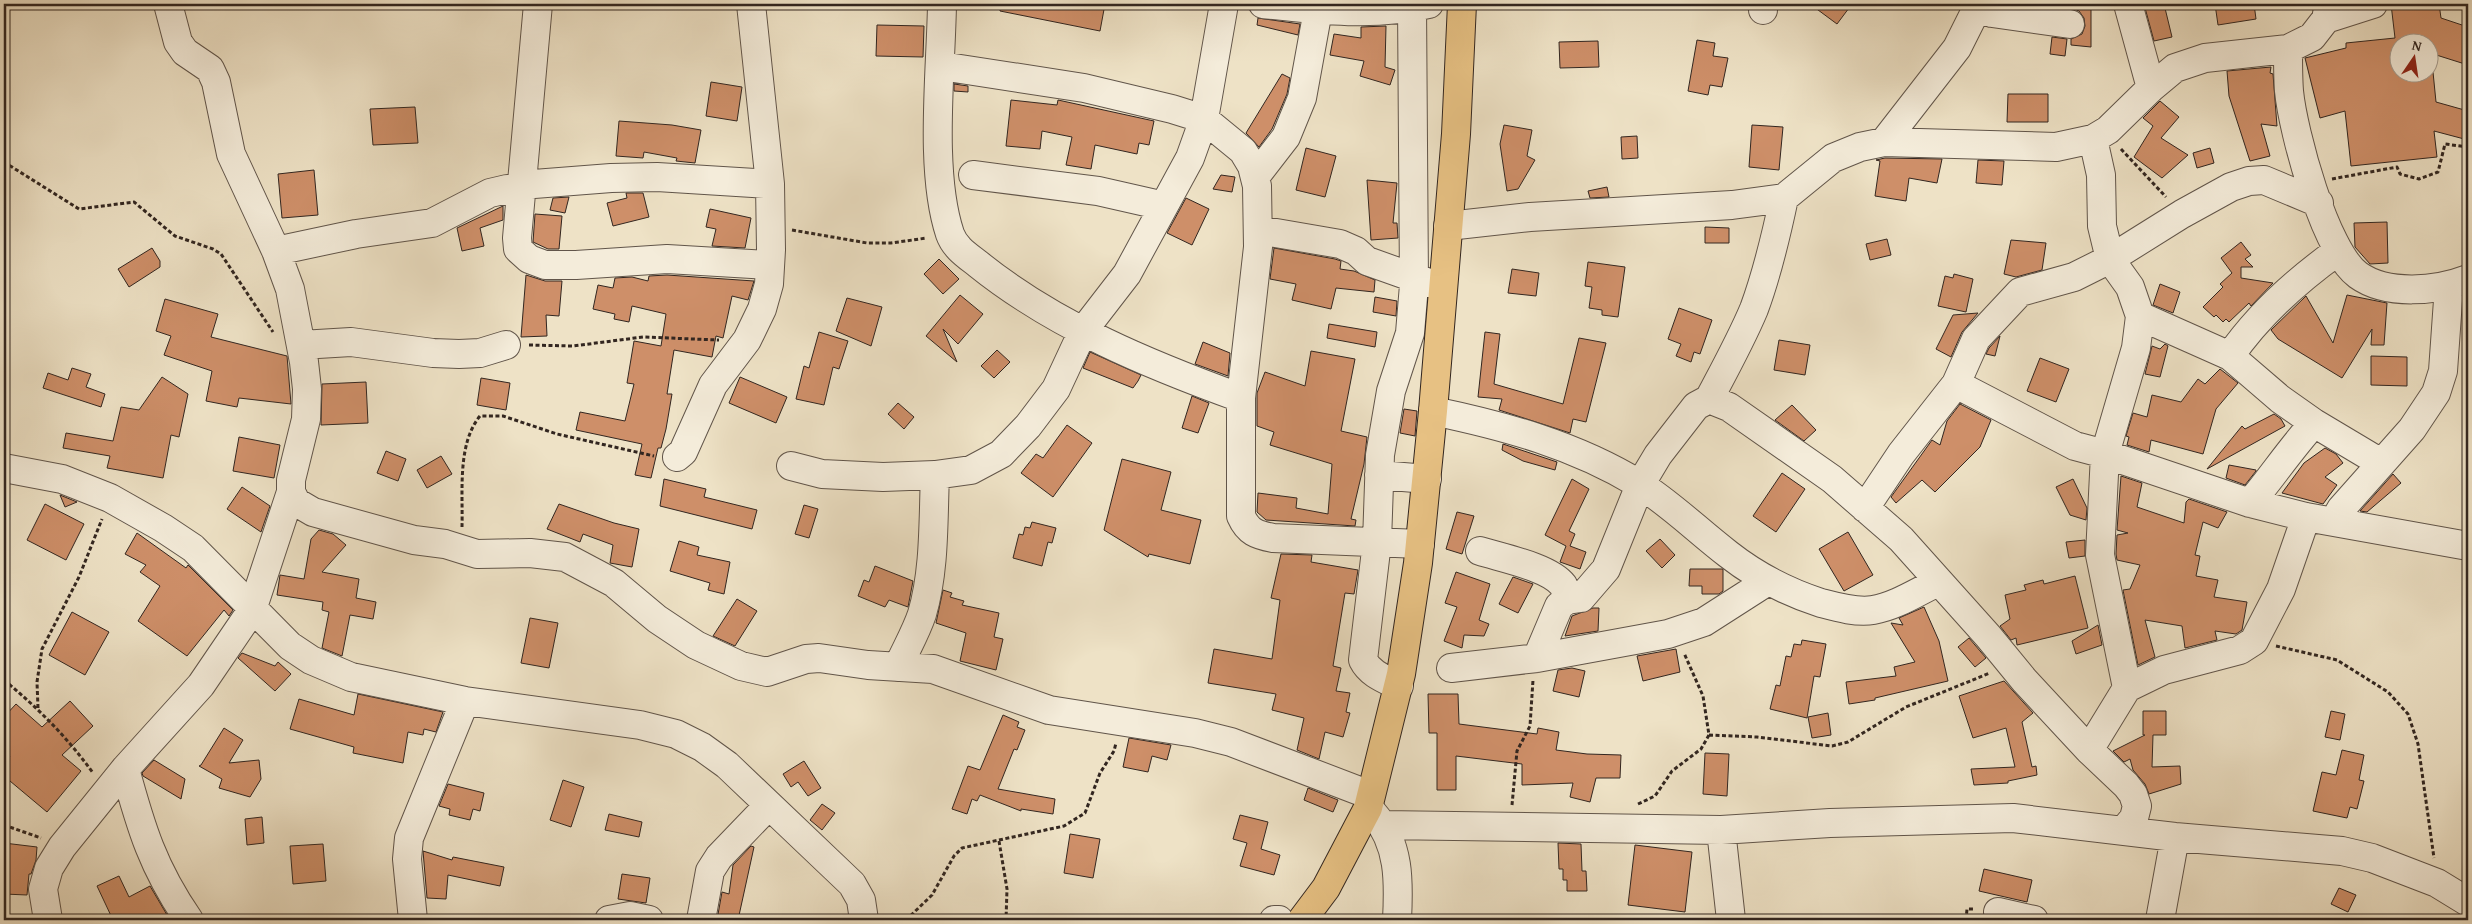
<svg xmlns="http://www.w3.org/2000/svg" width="2472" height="924" viewBox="0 0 2472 924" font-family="'Gentium Book Plus',serif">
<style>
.building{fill:#ce8f69;stroke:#322620}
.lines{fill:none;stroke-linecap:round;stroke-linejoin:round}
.minor-casing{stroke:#61554a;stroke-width:30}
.major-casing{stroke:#322620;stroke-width:30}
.path{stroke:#322620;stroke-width:3;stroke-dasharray:4 2.5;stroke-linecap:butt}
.minor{stroke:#f4ecda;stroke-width:28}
.major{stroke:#e7c183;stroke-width:28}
</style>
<rect width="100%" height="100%" fill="#eee2c6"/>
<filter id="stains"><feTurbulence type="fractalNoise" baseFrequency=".004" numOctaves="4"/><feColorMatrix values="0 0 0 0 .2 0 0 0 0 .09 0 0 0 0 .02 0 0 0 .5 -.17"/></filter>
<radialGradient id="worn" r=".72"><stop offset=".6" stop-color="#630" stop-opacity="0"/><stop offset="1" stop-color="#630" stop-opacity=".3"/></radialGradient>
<path class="building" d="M1000 4H1105L1100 31 1000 11Z
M1810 4H1852L1837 24Z
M2072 4H2091V47L2071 45V39L2082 34 2085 26 2084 18 2079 11 2072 8Z
M2144 4H2164L2172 37 2154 41Z
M2215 4H2254L2256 19 2218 25Z
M2391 4H2439L2441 18 2468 27V65L2430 53V42H2400V72H2433L2436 102 2468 111V140L2434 131 2437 157 2351 166 2345 111 2320 118 2305 58 2346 48V43L2395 38Z
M1258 18 1300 24 1298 35 1257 25Z
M877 25 924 26 923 57 876 56Z
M1386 26 1385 67 1395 70 1390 85 1360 76 1364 61 1330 55 1334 34 1361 38V27Z
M2052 37 2067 39 2065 56 2050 54Z
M1697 40 1715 43 1713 56 1728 58 1722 87 1710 85 1708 95 1688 91Z
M1598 41 1599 67 1560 68 1559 42Z
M2271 67 2270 73 2273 74 2277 126 2261 124 2270 156 2250 161 2229 96 2227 71Z
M1282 74 1290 78 1287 94 1272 129 1259 147 1246 133Z
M711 82 742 87 737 121 706 116Z
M954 84 968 86V92L954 91Z
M2008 94H2048V122H2007Z
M1011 100 1057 105 1058 100 1154 121 1149 145 1139 143 1137 154 1095 145 1091 169 1066 165 1072 137 1042 131 1040 149 1006 146Z
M2160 101 2179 117 2161 138 2188 155 2162 178 2134 157 2153 126 2143 118Z
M415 107 418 143 373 145 370 109Z
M619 121 672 125 701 130 695 163 676 161 677 158 644 152 643 158 616 156Z
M1504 125 1532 130 1527 156 1535 160 1518 189 1507 191 1500 144Z
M1752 125 1783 127 1779 170 1749 167Z
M1637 136 1638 158 1622 159 1621 137Z
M1306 148 1336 156 1325 197 1296 190Z
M2210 148 2214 163 2197 168 2193 153Z
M1885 158 1942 159 1937 183 1909 178 1906 201 1875 196 1880 161 1876 160Z
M1978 160 2004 161 2002 185 1976 183Z
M314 170 318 215 282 218 278 174Z
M1221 175 1235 177 1232 192 1213 189Z
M1367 180 1397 183 1393 223H1397L1398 238 1371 240Z
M1607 187 1609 197 1590 198 1588 191Z
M626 193H643L649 217 613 226 607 203 627 198Z
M569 197 565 213 550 210 553 198Z
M1186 198 1209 209 1192 245 1167 233Z
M503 206V220L480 228 484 246 462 251 457 228Z
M710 209 751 218 745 248 712 246 716 229 706 227Z
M535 214 562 216 559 249H548L533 242Z
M2387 222 2388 263 2370 264 2355 247 2354 223Z
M1705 227 1729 228V243H1705Z
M1887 239 1891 255 1870 260 1866 244Z
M2011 240 2046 243 2042 270 2016 277 2004 274Z
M2241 242 2251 255 2245 259 2253 267H2241V278L2273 283 2251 306 2249 303 2229 322 2226 319 2223 322 2216 315 2214 317 2203 307 2223 287 2220 284 2232 273 2221 258Z
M152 248 160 261V267L129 287 118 269Z
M1274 248 1335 259 1341 261 1340 269 1354 271 1375 280 1374 292 1336 288 1331 309 1292 300 1296 284 1270 279Z
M939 259 959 279 943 294 924 274Z
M1588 262 1625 267 1618 317 1602 315V310L1589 308 1592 287 1585 286Z
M1512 269 1539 273 1536 296 1508 293Z
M1954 274 1973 279 1966 312 1938 306 1945 276 1953 278Z
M526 275 545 281H562L559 316 546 315 547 336 521 337Z
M667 275 754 281 748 300 732 296 723 338 716 336 712 357 674 350 667 394H672L666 429 661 448H658L651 478 635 475 642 444 576 430 580 412 625 421 634 384 627 383 634 341 661 346 666 314 632 306 629 322 614 319 615 314 593 309 598 285 613 288 615 278 632 277 648 281 649 276Z
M2160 284 2180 292 2173 313 2153 305Z
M960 295 983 314 958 344 943 329 957 362 926 336Z
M2347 295 2387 303 2384 345H2371L2372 329 2342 378 2278 339 2271 330 2306 296 2333 343Z
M1375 297 1397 301 1396 316 1373 312Z
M847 298 882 307 871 346 836 331Z
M165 299 218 314 211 337 287 356 291 404 239 398 237 407 206 401 212 371 164 355 171 336 156 331Z
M1679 308 1712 320 1700 354 1694 352 1691 362 1676 356 1681 344 1668 339Z
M1978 313 1962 332 1951 357 1936 349 1953 315Z
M1329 324 1377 332 1375 347 1327 338Z
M819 332 848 341 839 369 833 367 824 405 796 399 804 366 809 368Z
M1485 332 1500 334 1494 384 1563 404 1579 338 1606 343 1586 422 1573 419 1570 433 1499 410 1502 399 1478 397Z
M2000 336 1995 356 1986 354 1989 348Z
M1779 340 1810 345 1805 375 1774 370Z
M1203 342 1230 353 1228 376 1195 364Z
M2165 344 2168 346 2160 377 2145 374 2152 346 2160 349Z
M997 350 1010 362 994 378 981 366Z
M1311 351 1355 359 1341 431 1367 437 1364 464 1351 519 1356 520 1355 526 1266 520 1257 512 1258 493 1297 498 1296 508 1328 514 1332 464 1270 445 1274 432 1257 426V393L1265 372 1305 386Z
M1090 352 1141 375 1138 381 1133 388 1083 368Z
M2371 356 2407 357V386L2371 385Z
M2040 358 2069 369 2056 402 2027 391Z
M72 368 91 374 86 387 105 394 101 407 43 388 48 373 68 380Z
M2220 369 2238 383 2216 409 2203 454 2151 440 2149 452 2127 445 2129 437 2126 436 2133 413 2147 417 2152 395 2181 402 2198 379 2205 384Z
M162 377 188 394 179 437 171 435 163 478 107 468 110 456 63 448 66 433 113 441 121 407 139 410Z
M740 377 787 397 776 423 729 403Z
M481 378 510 383 506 410 477 405Z
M366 382 368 423 321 425 322 384Z
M1192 396 1209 403 1198 433 1182 428Z
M898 403 914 417 904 429 888 414Z
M1960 404 1991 420 1980 447 1935 492 1922 480 1896 503 1891 497 1932 440 1940 445 1947 421Z
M1792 405 1816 430 1804 441 1775 420Z
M1404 409 1417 411 1415 436 1400 433Z
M2274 414 2281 419 2285 426 2207 469 2242 426 2245 429Z
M1067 425 1092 443 1053 497 1021 473 1036 454 1043 458Z
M239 437 280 445 274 478 233 471Z
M1503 444 1557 462 1555 470 1523 461 1502 450Z
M2325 448 2336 454 2343 463 2325 477 2337 485 2323 504 2282 493 2304 463Z
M386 451 406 459 398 481 377 473Z
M441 456 452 474 427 488 417 470Z
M1122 459 1171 472 1161 510 1201 520 1190 564 1149 554 1148 557 1104 530Z
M2229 465 2256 470V471L2245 485 2226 478Z
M1782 473 1805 489 1776 532 1753 516Z
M2393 474 2401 483 2367 512 2360 511Z
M2121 476 2142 483 2137 507 2184 523 2186 502 2189 499 2227 512 2218 528 2203 522 2195 555 2200 556 2196 576 2218 580 2214 597 2247 602 2242 630 2236 634 2215 631 2217 640 2185 648 2182 626 2145 620 2155 657 2138 665 2123 590 2130 589 2140 565 2117 560 2116 554 2117 535 2128 533 2117 530Z
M664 479 706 489 704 497 757 510 752 529 660 506Z
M1572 479 1589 489 1569 531 1575 534 1570 546 1586 552 1580 569 1560 562 1566 546 1545 535Z
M2073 479 2087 508 2086 520 2070 515 2056 487Z
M242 487 270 506 261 532 227 509Z
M60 495 77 502 65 507Z
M45 504 84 524 66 560 27 540Z
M559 504 614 523 639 529 632 567 610 563 613 545 583 534 580 542 547 529Z
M804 505 818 509 809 538 795 534Z
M1457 512 1474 516 1462 554 1446 549Z
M1032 522 1056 528 1052 543 1048 542 1042 566 1013 558 1019 534 1023 535 1025 527 1030 528Z
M319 530 333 534 346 545 322 572 359 579 356 598 376 602 373 619 350 615 342 656 322 648 329 612 322 610 323 602 277 595 280 575 304 579 311 539Z
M1848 532 1873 575 1844 591 1819 549Z
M137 533 186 568 188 565 233 610 229 616 224 610 187 656 138 621 160 586 140 572 146 565 125 554Z
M1660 539 1675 555 1662 568 1646 551Z
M2085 540V556L2069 558 2066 542Z
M679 541 699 547 697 555 730 562 724 594 708 590 710 583 670 571Z
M1281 554 1312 555 1311 562 1358 570 1354 594 1345 593 1333 666 1341 668 1336 691 1350 693 1346 712 1350 713 1343 737 1325 732 1319 759 1297 750 1304 718 1272 710 1276 694 1208 683 1214 649 1272 659 1280 600 1271 598Z
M875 566 913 581 908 607 889 600 885 607 858 596 864 580 869 582Z
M1690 569H1723V591L1719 594H1702V586H1689Z
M1456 572 1490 584 1479 620 1489 624 1484 636 1464 635 1462 648 1444 641 1457 607 1445 603Z
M2075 576 2088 628 2017 645 2016 638 2011 640 2000 626 2010 619 2005 595 2026 590 2024 585 2043 580 2044 584Z
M1513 577 1533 584 1518 613 1499 604Z
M943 590 952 593 950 597 964 601 962 605 999 613 994 637 1003 639 996 670 960 661 966 633 936 623Z
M737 599 757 611 735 646 713 636Z
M1924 607 1939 641 1948 681 1875 698V700L1849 704 1846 682 1896 676 1894 667 1915 662 1891 623 1903 625 1899 618Z
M1593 608H1599L1598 631 1565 636 1572 616Z
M72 612 109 632 85 675 49 655Z
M530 618 558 623 549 668 521 663Z
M2098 625 2102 645 2076 654 2072 641Z
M1969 638 1986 658 1975 667 1958 647Z
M1802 640 1826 644 1820 677 1814 676 1807 718 1770 709 1776 685 1780 686 1786 656 1791 657 1794 644 1801 645Z
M1676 649 1680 672 1643 681 1637 656Z
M242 653 275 666 278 662 291 674 275 691 238 658Z
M1572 668 1585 671 1579 697 1553 691 1558 670Z
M2004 681 2033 713 2022 722 2032 767 2036 766 2037 775 2008 781V783L1974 785 1971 769 2015 767 2006 728 1973 738 1959 696Z
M358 694 443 712 436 732 424 729 423 735 408 732 403 763 353 753 354 747 290 729 299 699 354 715Z
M1428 694H1458L1459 724 1537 734 1538 728 1559 732 1556 750 1587 754 1621 755 1620 778H1596L1590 802 1570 797 1573 783 1522 785V764L1456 756V790H1437V733H1429Z
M70 701 93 726 62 755 81 771 47 812 4 776V764L10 756 4 750V717L16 704 42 727Z
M2143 711H2166V735H2153L2152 767 2180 766 2181 784 2149 794 2145 784 2133 770 2130 759 2124 762 2113 751 2145 735H2143Z
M2331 711 2345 714 2340 740 2325 737Z
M1828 713 1831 735 1812 738 1808 717Z
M1003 715 1019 722 1017 727 1025 730 1017 750 1014 749 998 789 1055 799 1053 814 1021 809V811L980 795 977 801 972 799 967 814 952 809 968 766 980 770Z
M224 728 243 740 229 763 259 760 261 779 250 797 219 788 222 779 199 766 201 765Z
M1129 738 1171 745 1167 760 1152 756 1148 772 1123 767Z
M2342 750 2364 755 2359 780 2364 781 2357 809 2350 807 2347 818 2313 811 2322 772 2336 775Z
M1705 753 1729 754 1727 796 1703 794Z
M154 760 185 779 181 799 143 776 142 773Z
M804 761 821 788 808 796 798 782 791 787 783 774Z
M563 780 584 787 571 827 550 820Z
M448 784 484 793 480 811 473 809 470 820 449 815 450 809 439 806Z
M1308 788 1338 800 1333 812 1304 800Z
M822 804 835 813 822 830 810 820Z
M609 814 642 822 639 837 605 830Z
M1240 815 1268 822 1261 849 1280 855 1274 875 1240 866 1247 843 1233 839Z
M262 817 264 843 247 845 245 819Z
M1070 834 1100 839 1093 878 1064 873Z
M4 843 37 847 36 860 31 874H29L27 895 4 894Z
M1558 843 1581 844 1582 871H1586L1587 891H1567V880H1563V869H1559Z
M323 844 326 881 293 884 290 846Z
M1635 845 1692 852 1685 912 1628 905Z
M751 846 754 847 738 920H717L722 892 729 894 733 865Z
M423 851 452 860 453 857 504 867 500 886 448 875 446 899 427 898Z
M1984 869 2032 880 2027 902 1979 891Z
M622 874 650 878 646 903 618 899Z
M119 876 129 897 150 886 170 920H113L97 886Z
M2339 888 2356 895 2348 912 2331 904Z"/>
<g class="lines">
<defs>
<path id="minor" d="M168 4 178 42 185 52 210 69 216 82 231 154 276 251 290 289 304 362 307 389 306 419 291 480V492L296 502 313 512 414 540 445 544 477 554 530 553 565 557 614 583 657 619 696 645 741 666 767 672 806 659 819 658 868 665 933 669 1049 710 1195 733 1231 742 1370 795
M538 4 517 238 518 249 529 259 545 265H576L667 259 770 265
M942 4C941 71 929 171 950 234 955 248 968 256 978 264 1055 326 1150 365 1241 398
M1263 4C1317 10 1375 17 1429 4
M1763 4V10
M2128 4 2151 88
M1978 8 1992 13 2070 24
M2326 19 2373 4
M2288 49C2288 63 2288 78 2289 91 2293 132 2325 251 2358 275 2387 296 2437 291 2468 279
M941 66 1084 88 1172 109 1204 119 1243 151 1252 166 1257 186 1258 247 1241 398V516C1248 532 1257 535 1273 538L1420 544
M2093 139 2101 175 2102 226 2110 259 2130 287 2140 316 2136 348 2105 454 2100 555 2127 688
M1884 142 1957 48 1979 4
M973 175 1098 191 1164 206
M1255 177 1286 137 1302 98 1318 10
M521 185 611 178 657 177 770 184
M1448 226 1530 217 1732 205 1784 198 1833 158 1860 147 1884 142 2056 147 2093 139 2108 130 2151 88 2175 68 2205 58 2288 49 2312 37 2326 19 2329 4
M1258 230 1340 244 1356 251 1367 261 1429 283
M276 251 356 234 432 223 490 193 507 189 520 197
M2140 316 2230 356 2280 399 2314 423 2381 463
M301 345 351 342 433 353 459 354 480 353 506 345
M2230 356C2259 314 2296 281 2338 251
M1956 384 2075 446 2105 454 2250 503 2306 517 2468 546
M1709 399C1725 369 1741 340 1754 309 1767 274 1776 236 1784 198
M1433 411C1505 426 1575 445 1639 484 1671 504 1698 531 1728 554 1756 576 1787 592 1821 603 1836 607 1857 613 1873 610 1896 606 1917 592 1938 582
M677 457 683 452 713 385 747 340 762 309 769 284 771 250 770 184 751 4
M791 466 822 474 883 477 935 475 971 470 1001 454 1028 426 1056 389 1083 331 1127 274 1190 158 1204 119 1224 4
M4 468 62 479 110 498 163 528 193 548 290 646 311 660 351 677 465 701 640 725 676 734 702 747 727 765 852 884 861 900 864 920
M1379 475 1427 479
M2250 503C2272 477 2291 448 2314 423
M1865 508 1901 454 1956 384 1976 339 2020 292 2074 277 2110 259 2182 214 2231 187 2249 181 2264 180 2319 203
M2334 521 2341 509 2412 429 2436 393 2443 371 2449 286
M1480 551C1502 558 1549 567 1563 585 1566 590 1567 595 1567 600
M1537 658 1559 606 1567 600 1581 598 1606 569 1640 485 1658 455 1696 406 1709 399 1729 407 1832 479 1901 539 1988 636 2024 680 2089 750 2126 785 2133 794 2137 806 2134 818 2124 830
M898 667C906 649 916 632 922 614 935 569 933 521 935 475
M1451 668 1537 658 1668 634 1704 622 1768 581
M1399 686C1385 679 1370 674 1363 660L1377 542 1380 455 1391 391 1410 333 1414 285 1412 4
M2089 750 2127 688 2164 670 2240 650 2254 641 2281 589 2306 517
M125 769C141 828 153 868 189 920
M1373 813C1400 844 1399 882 1397 920
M1383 825 1721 830 1830 823 2013 818 2175 837 2342 851 2372 858 2437 883 2468 902
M1721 830 1731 920
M1998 912 2034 920
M48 920 43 889 49 868 62 847 125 769 201 685 252 610 291 492
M413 920 407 859 409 838 465 701
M609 920 630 916 649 920
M701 920 710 871 719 857 769 805
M1274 920H1279
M2160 920 2175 837"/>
<path id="major" d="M1302 920 1326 888 1368 808 1401 674 1418 563 1433 411 1456 134 1462 4"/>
</defs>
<use href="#minor" class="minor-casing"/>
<use href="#major" class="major-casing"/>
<path class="path" d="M2121 149 2166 197
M4 162 79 209 134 202 175 236 213 249 221 254 273 332
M2332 179 2397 167 2400 174 2419 179 2438 172 2445 144 2468 147
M792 230 867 243H891L927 238
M529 345 573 346 643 337 719 340
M462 527C463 492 457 444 480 416H503L557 434 654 456
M2276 646 2337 660 2388 692 2408 714 2418 744 2434 858
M4 680C38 708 67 737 93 773
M38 708 37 682 42 649 79 577 102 519
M1709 735 1757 737 1832 746 1848 742 1906 707 1990 673
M1638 804 1655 796 1672 771 1701 749 1709 735 1703 696 1684 653
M1512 805 1517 751 1530 726 1533 680
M4 825 41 838
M999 841 1007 889 1006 920
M906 920 932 895 954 856 962 848 1064 826 1085 813 1100 773 1114 751 1116 743
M1966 920 1967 909H1975"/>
<use href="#minor" class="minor"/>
<use href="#major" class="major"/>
</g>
<rect width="2472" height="924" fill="none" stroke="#eee2c6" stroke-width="20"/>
<rect x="5" y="5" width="2462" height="914" fill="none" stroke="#322620" stroke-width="2.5"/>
<rect x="10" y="10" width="2452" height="904" fill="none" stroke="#322620"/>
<g transform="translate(2414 58) rotate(13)"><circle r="24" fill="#f4ecda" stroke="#a69d90"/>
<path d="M0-4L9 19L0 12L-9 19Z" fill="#8f2418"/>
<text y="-8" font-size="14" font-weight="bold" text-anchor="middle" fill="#322620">N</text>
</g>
<rect width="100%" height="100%" filter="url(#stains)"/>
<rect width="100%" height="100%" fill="url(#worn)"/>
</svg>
